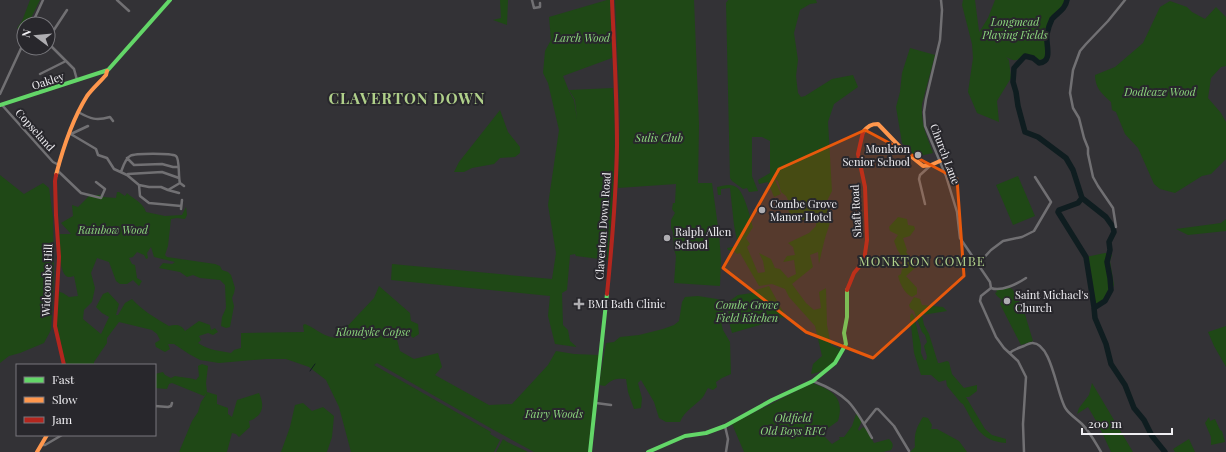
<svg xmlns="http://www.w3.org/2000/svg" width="1226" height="452" viewBox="0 0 1226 452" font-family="'Playfair Display',serif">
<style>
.green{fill:#1f4816}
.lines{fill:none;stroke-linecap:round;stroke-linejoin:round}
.stream{stroke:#0f1d20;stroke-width:1}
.river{stroke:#0f1d20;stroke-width:5.5}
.street{stroke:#717073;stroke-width:2.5}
.fast{stroke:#63d668;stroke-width:4}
.slow{stroke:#ff974d;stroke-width:4}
.jam{stroke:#b3261e;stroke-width:4}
.marked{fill:#e8590c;fill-opacity:0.2;stroke:#e8590c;stroke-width:3;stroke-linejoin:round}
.poi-dot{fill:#aeadb1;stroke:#28272c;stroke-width:1.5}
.labels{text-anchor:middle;stroke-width:4;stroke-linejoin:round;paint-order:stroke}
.park-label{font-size:11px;font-style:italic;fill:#8cd67d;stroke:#28272c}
.street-label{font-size:11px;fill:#f0eff3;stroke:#28272c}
.poi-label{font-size:11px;fill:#f0eff3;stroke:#28272c;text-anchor:start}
.quarter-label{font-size:13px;letter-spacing:1px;fill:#b0d08a;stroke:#28272c}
.district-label{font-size:15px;font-weight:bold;letter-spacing:1px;fill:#b0d08a;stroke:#28272c}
</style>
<rect width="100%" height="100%" fill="#333236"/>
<path class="green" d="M30 0H40L28 24H24V31L22 32 17 28 22 21Z
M500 0H508L507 25 493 20 501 18Z
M607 0H610L612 58 563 76 569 91 574 100 577 119 575 100 569 90 613 88C617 145 613 201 608 258L607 260 576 256 575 254 570 255 567 290 562 293 563 325 568 330 570 341 577 347 555 344 548 316 550 296 391 280 392 264 552 279 556 253 548 205 559 130 548 83 543 73 545 51 551 40 549 17Z
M615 0H694L699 125 698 183H712L719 234 721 259 720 286 674 283 676 256 674 249 673 232 671 228V220L675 213 672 209 673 203H675L676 184 618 188 620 117Z
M728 0H816L817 3 810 4 800 10 794 33 798 60 796 76 798 93 801 97 805 96 832 79 853 75 858 87 834 104 828 122 832 191 825 205C833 217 830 223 826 235 823 245 821 255 819 264L818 252 810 255 813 267 792 284 806 303 814 310 821 308 819 292 826 288 827 325 831 345 840 349C838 363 824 372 811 374L813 364 822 356 815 326 789 297 785 289 772 284 759 286 740 253 737 254 734 251 728 250 727 248 738 246 734 225 730 188 721 189V195H718L717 187C723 186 730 183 736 187 744 191 750 217 753 227L746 238 750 244 747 247 758 273 765 272 763 261 759 253 771 259 775 268 780 269 788 278 796 274 794 260 783 262 787 256 795 255 793 247 788 243 809 233 816 226V221L810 219 795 221 792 219 787 207 788 200 786 196 781 192 778 181 775 179 770 181 775 180 781 194 774 197 768 182 759 184 758 180 770 173V141L762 137H752V176L758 191 749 192 747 188 743 189 732 181 730 178 726 3Z
M963 0H975L979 31 981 33 980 31 988 18 995 0H1067L1066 6C1052 18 1045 23 1046 43 1046 49 1047 54 1044 59L1038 60 1035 56 1025 55C1015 61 1016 62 1006 57L1009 60 1011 78 997 101 999 122 977 113 968 92 973 58 972 44 962 5Z
M1170 1 1187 7 1192 12 1205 19 1216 7 1226 17V66L1221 67 1211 78 1208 98 1221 113 1226 122V159L1211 174 1202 176 1175 193 1160 189 1154 184 1138 148 1125 134 1116 112 1112 110 1111 102C1102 94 1095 88 1095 75L1115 67 1143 43 1160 7Z
M910 48 935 55 922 104C921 126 926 133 933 153L915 157 902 143 896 107 900 92 902 73Z
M500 110 508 132 520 147V153L515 157 500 158 494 164 472 168 464 172H454L459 162Z
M0 175 24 194 43 183 49 188 53 217 54 274 51 330 44 343 20 353 9 356 0 363Z
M1018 176 1035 216 1013 225 996 185Z
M117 192H119L125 196 127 193C133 199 143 202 146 212L165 216 182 215 186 207 187 215 185 219 177 218 171 219 168 246 165 255 167 257 215 264 220 266 222 270 228 272 231 275 235 288 234 293 232 298 234 306 230 327 226 328 221 326 222 317 226 308 225 285 220 280 200 278 193 275 187 277 180 272 159 268 163 263 172 264 175 262 154 257 151 247 147 253 148 258 146 259 144 255 137 252 133 257 129 258 132 264 135 265 137 278 142 281 139 286 133 280 127 284H120L116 281 109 262 97 258 91 273 95 288 92 302 84 310 83 319 101 334 109 317 102 313 96 307 103 294 108 292 119 304 116 315H118L125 303 132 299C142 310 155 318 169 326 176 324 182 325 185 331L199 321 210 325 211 330 215 328 218 332 213 335 208 333 199 336 201 340 198 343C208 350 220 351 231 353L234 350 241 348V333L304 332 303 325 305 324C317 329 325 338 338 338L340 334 374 298 379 286 410 313 411 321 418 324 419 334 413 338 404 329 395 332 400 351 414 359 438 353 442 367 435 375 489 405 512 404 548 365 556 351 574 354 599 355 588 452H534L492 429 377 363 374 365 491 432 490 434 500 440 494 452H351L339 407 326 380 309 367 286 359H266L219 363 200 360 189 354 174 344H168L170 349 165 352 156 347 155 343 160 340 157 334 152 330 119 322 107 338V343L94 362V365H66L56 324 57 291 63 293 69 297 78 296 74 276C72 277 69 277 68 277 58 274 60 243 59 234H71L61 223 73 216 72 205 78 207 90 195H100L103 197 116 198Z
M898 217 907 219 908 225 914 226 915 229 910 236 903 238 907 250 906 252 915 265V268L906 276 917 288V294L912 297C905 294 900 284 898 276L901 274 902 269 908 267 897 249 894 241 898 235 890 231 889 227Z
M1226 219V231L1188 235 1176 229 1221 223Z
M1105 253 1112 255 1110 261 1114 285 1110 294 1094 307 1086 257Z
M769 286 786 317 764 319 763 320V324L732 333 729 322 728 302 738 295 752 293 756 290Z
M1009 287 1013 290 1024 311 1033 341 1021 345 1000 304 1002 300 997 296 995 293 997 292 996 290Z
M698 296 723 300 724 306 721 322 723 330 730 342 731 374 722 378 716 382 717 387 713 390 708 388C706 391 705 394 703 397 695 406 685 410 680 422H666L659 418 654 402 641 380 638 383 642 398 641 408 634 409 628 392 626 379C617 378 612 379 605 386L599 385 606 343 614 342 620 337 639 335 663 329 674 325 679 321 682 302 685 297Z
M914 297 920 299 922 305 943 307 947 311 922 315 924 325 929 334 938 363H940L947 361 949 362 952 374 964 388 977 385V391L969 397H966L985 429 992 435 1006 439V443C979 441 975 425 963 404L961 403 947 386 946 380 939 382 931 375H921L914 353 910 316 912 313 914 316 921 345V353L924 360H926L927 357 924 346 927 342 925 335 922 332 914 311 910 308 909 305Z
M1226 326V367L1214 346 1208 332Z
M202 364 208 366 206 383 207 392 217 395V404L228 408V414L232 417 237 400 259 393C265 406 263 416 249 421L250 427 239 437 236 434 232 433 227 452H179L192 421 198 412 201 402 207 393 204 396 172 383 169 384 167 389 155 388V374L163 372 165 375 171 378 175 376C182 378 190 377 196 380L199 376 198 366Z
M812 383C832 390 845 397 838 421L821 433 832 444 840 439 839 437H844L852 426 856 414H858L862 421 858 429 859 431 863 427 866 429 874 443 889 439C893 443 894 445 891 450L883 452H744L732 424Z
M1092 383 1133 452H1111L1099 426 1088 407 1077 414 1079 408 1089 395Z
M303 403 312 411 323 407 334 416 332 437 327 452H281L290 427 295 405Z
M923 417 928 418 932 425 931 429H937L959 441 967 452H910L915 447C914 434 916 428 923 417Z
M1209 417 1210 421 1215 419 1220 430 1222 431 1225 442 1211 445V437L1205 423Z
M503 439C511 445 519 447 528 452H496Z
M1189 439 1195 452H1175L1173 449Z"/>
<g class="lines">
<path class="stream" d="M310 371 315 364"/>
<path class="river" d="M1067 0C1065 10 1058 12 1052 19 1050 23 1048 29 1047 34 1045 43 1054 62 1039 63L1033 58 1025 56 1014 68 1013 82 1016 92 1018 106 1025 132 1038 137 1066 158 1073 170 1082 198 1106 217 1113 227 1114 232 1109 242 1110 250 1107 262 1110 278 1111 290 1105 301 1094 308 1095 318 1106 344 1111 364 1125 385 1134 408 1144 420 1152 436 1165 452
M1082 198 1078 203 1059 210 1058 212 1086 257 1094 307"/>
<path class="street" d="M117 0 129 11
M532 0 534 8 540 7V3
M941 0 942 10 940 40 926 99 924 112 925 126 946 176 957 212 960 238 990 282 991 288
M32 24 43 0
M48 39 67 10
M48 43 74 69 77 80
M40 74 66 61
M0 94 24 42
M2 105 53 162 59 165
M78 112C91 119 96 121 110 117L113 121
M69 133 96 149 98 155 107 158 114 169 127 175 139 185 149 187H161L168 190 180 183C178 177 180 159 176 156 171 153 135 153 130 156 125 159 123 167 121 172
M71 134 88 126
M127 158 134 165 162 164 173 167H178
M58 171 81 193 101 198 105 189 96 182
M128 174 162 172 179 178
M180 183 184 186
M139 185 140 196 149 203 181 206
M168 190 179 193
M925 204 919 179 920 175 930 166
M181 209 182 200
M1116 227 1113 208 1098 186 1093 177 1088 154V148L1084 138 1079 118 1073 108 1070 93 1073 70 1080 51 1086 44 1108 21 1125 0
M978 264 991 250 1003 241 1022 237 1034 231 1051 202 1035 177
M991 288 981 296 980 301 996 337 1004 348 1018 361 1026 377 1023 424 1024 452
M991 288C1001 292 1017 284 1026 278
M1010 353C1014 349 1019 348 1024 346 1026 345 1030 343 1032 343 1052 342 1057 397 1066 409 1070 415 1077 419 1082 424 1090 432 1095 442 1101 452
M813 381C849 395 854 406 872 438
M596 403 611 405
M155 406 168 407 171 406 172 403
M864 424 876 409H878L894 426 909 451
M725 426 728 439 726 452
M42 445H45L62 435"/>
<path class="fast" d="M0 105 108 70 170 0
M590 452 607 294
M648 452 685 436 706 433 725 426 772 400 813 381 835 363 846 344 844 333 847 317V290"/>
<path class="slow" d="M863 132C868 126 871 124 878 124L902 149 923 166 931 165 940 161
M56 175C63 148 72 120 87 96 92 89 100 82 106 75L107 71
M37 452 47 435"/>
<path class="jam" d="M56 175 55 181 56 215 59 257 55 326 64 365
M847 290 854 273 864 261 867 240 865 187 858 154 863 132
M607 294C612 245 616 195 617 146 617 97 614 48 612 0"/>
</g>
<path class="marked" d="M865 130 957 179 964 276 873 358 806 332 723 268 779 169Z"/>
<g class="poi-dot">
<circle cx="918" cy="155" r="4"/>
<circle cx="762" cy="210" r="4"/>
<circle cx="667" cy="238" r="4"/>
<circle cx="1007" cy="301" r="4"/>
<path d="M577 298h4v4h4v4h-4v4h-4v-4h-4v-4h4z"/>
</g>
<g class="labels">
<g class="park-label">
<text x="1015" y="26">Longmead<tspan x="1015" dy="13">Playing Fields</tspan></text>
<text x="582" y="42">Larch Wood</text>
<text x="1160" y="96">Dodleaze Wood</text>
<text x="659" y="142">Sulis Club</text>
<text x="113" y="234">Rainbow Wood</text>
<text x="747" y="309">Combe Grove<tspan x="747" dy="13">Field Kitchen</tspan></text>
<text x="373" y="336">Klondyke Copse</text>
<text x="554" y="418">Fairy Woods</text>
<text x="793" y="422">Oldfield<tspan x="793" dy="13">Old Boys RFC</tspan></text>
</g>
<g class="street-label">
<text transform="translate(48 81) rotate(-18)" y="4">Oakley</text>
<text transform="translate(35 130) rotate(48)" y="4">Copseland</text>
<text transform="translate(945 154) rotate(69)" y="4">Church Lane</text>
<text transform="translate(856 211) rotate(-93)" y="4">Shaft Road</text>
<text transform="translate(603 226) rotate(-86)" y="4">Claverton Down Road</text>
<text transform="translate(47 280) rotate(-88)" y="4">Widcombe Hill</text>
</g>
<g class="poi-label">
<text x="910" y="153" text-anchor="end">Monkton<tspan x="910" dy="13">Senior School</tspan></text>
<text x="770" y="208">Combe Grove<tspan x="770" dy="13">Manor Hotel</tspan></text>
<text x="675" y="236">Ralph Allen<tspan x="675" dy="13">School</tspan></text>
<text x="1015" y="299">Saint Michael's<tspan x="1015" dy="13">Church</tspan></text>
<text x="588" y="308">BMI Bath Clinic</text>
</g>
<g class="quarter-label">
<text x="922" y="266">MONKTON COMBE</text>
</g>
<g class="district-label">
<text x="407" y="104">CLAVERTON DOWN</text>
</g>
</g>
<rect x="16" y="364" width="140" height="72" fill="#28272c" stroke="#78777c"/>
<rect x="24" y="377" width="20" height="6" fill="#63d668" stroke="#78777c"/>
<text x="52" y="384" font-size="12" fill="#f0eff3">Fast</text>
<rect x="24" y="397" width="20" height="6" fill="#ff974d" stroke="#78777c"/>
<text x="52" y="404" font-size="12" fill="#f0eff3">Slow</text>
<rect x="24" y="417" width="20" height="6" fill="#b3261e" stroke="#78777c"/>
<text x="52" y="424" font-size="12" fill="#f0eff3">Jam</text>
<g transform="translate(36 36) rotate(286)"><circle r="19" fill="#28272c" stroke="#78777c"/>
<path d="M0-3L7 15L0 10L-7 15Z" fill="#aeadb1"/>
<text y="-6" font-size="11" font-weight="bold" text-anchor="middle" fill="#f0eff3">N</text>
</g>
<path d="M1082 428v6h90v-6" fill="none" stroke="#f0eff3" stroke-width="2"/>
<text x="1088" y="428" font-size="12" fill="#f0eff3" stroke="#28272c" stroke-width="3" paint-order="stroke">200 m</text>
</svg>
